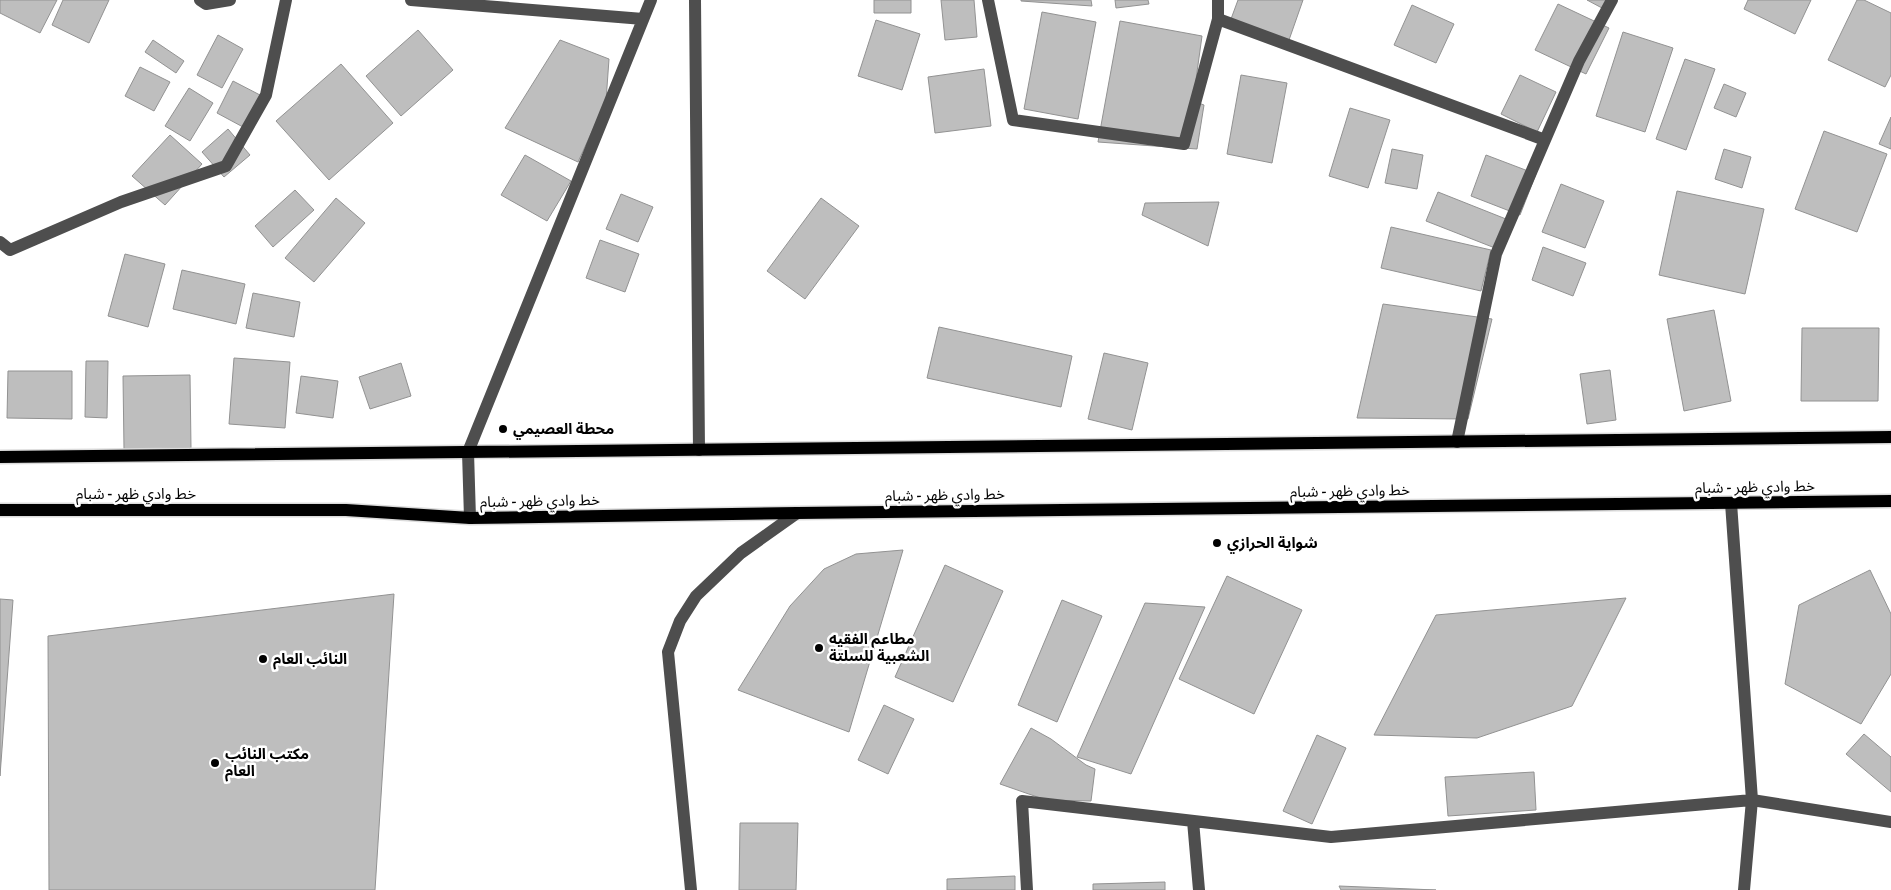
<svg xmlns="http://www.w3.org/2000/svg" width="1891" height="890" viewBox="0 0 1891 890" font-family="'Archivo Narrow','Noto Sans Arabic',sans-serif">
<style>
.building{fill:#bebebe;stroke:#929292}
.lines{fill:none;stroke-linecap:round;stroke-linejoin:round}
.major-casing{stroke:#dbdbdb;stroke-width:15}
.minor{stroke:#4e4e4e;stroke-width:12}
.major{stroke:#000;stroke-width:12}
.poi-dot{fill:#000;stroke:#fff;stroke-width:2}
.labels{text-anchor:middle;stroke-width:5;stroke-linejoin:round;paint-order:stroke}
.poi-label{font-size:15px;font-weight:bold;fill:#000;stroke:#fff;text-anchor:start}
.street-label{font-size:15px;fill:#000;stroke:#fff}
</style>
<rect width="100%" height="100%" fill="#fff"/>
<path class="building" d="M0 0H57L40 33 0 13Z
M63 0H109L89 43 52 25Z
M874 0H911V13H874Z
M941 0H974L977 37 945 40Z
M1021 0H1091L1092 6 1021 1Z
M1115 0H1148L1149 4 1116 8Z
M1238 0H1303L1289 40 1231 19Z
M1587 0H1607L1602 8Z
M1748 0H1811L1795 34 1744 9Z
M1857 0H1864L1891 13V75L1885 87 1828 60Z
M1558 4 1609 28 1586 74 1535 50Z
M1412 5 1454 24 1436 63 1394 45Z
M1042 12 1096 22 1078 119 1024 109Z
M876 20 920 34 902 90 858 76Z
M1120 21 1202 36 1193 101 1204 105 1197 149 1098 142Z
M418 30 453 70 401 116 366 76Z
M1623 32 1673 48 1645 132 1596 116Z
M218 35 243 49 222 88 197 75Z
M153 40 184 61 176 73 145 52Z
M560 40 609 59 606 101 578 162 505 128Z
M1685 59 1715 69 1686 150 1656 139Z
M341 64 393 123 329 180 276 121Z
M140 67 170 82 154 111 125 96Z
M984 69 991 126 935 133 928 77Z
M1241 75 1287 83 1272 163 1227 154Z
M1520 75 1556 92 1537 132 1501 114Z
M233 81 260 95 243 127 217 113Z
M1724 84 1746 93 1736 117 1714 108Z
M189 88 213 103 190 141 165 126Z
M1350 108 1390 120 1368 188 1329 176Z
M1891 117V149L1879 144Z
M228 129 250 155 224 177 202 152Z
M1824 131 1887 154 1857 232 1795 209Z
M170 135 202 164 165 205 132 176Z
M1392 149 1423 155 1417 189 1385 183Z
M1724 149 1751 157 1742 188 1715 179Z
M525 155 571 181 547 221 501 195Z
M1486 155 1536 174 1520 215 1471 196Z
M1561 184 1604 201 1585 248 1542 232Z
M295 190 314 210 273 247 255 226Z
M1677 191 1764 209 1745 294 1659 275Z
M1438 192 1506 219 1495 248 1426 221Z
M621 194 653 207 638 242 606 229Z
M336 198 365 223 314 282 285 258Z
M821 198 859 226 805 299 767 271Z
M1219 202 1208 246 1142 215 1145 203Z
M1391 227 1491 250 1481 291 1381 268Z
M600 240 639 254 625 292 586 278Z
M1543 247 1586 263 1573 296 1532 280Z
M125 254 165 264 148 327 108 316Z
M182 270 245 284 236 324 173 309Z
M253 293 300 302 294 337 246 328Z
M1383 304 1492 319 1468 419 1357 418Z
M1714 310 1731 401 1684 411 1667 319Z
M939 327 1072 356 1061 407 927 378Z
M1802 328H1879L1878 401H1801Z
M1104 353 1148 363 1132 430 1088 419Z
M234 358 290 362 285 428 229 424Z
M86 361H108L107 418 85 417Z
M401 363 411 396 370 409 359 377Z
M1610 370 1616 420 1587 424 1580 374Z
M8 371H72V419L7 418Z
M190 375 191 448 124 449 123 376Z
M301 376 338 381 333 418 296 413Z
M903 550 849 732 738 690 790 606 824 569 856 554Z
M945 565 1003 591 953 702 895 677Z
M1870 570 1891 614V674L1861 724 1785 684 1799 605Z
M1227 576 1302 610 1254 714 1179 679Z
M394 594 375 890H49L48 636Z
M1626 598 1572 706 1477 738 1374 735 1436 615Z
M0 599 13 600 0 776Z
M1062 600 1102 616 1057 722 1018 705Z
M1145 603 1205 607 1131 774 1077 757Z
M884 705 914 719 888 774 858 760Z
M1031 728 1051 739 1086 765 1095 769 1091 801 1046 800 1000 784Z
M1864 734 1891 757V792L1846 754Z
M1317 735 1346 748 1312 824 1283 811Z
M1534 772 1536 810 1448 816 1445 777Z
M740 823H798L796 890H739Z
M1015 876V890H947V879Z
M1165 882V890H1093V884Z
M1339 886 1436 890H1341Z"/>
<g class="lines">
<defs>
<path id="major" d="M0 457 1891 437
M0 510H346L470 518 797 513 1891 501"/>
</defs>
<use href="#major" class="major-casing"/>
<path class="minor" d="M200 0 206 4 230 0
M411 0 643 19
M695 0 699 450
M988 0 1013 120 1184 144 1218 19V0
M1218 19 1545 140
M0 242 10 250 121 202 226 166 266 95 286 0
M1457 442 1496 254 1579 61 1612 0
M1731 503 1752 800 1744 890
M470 518 468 452 651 0
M1193 821 1199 890
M691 890 668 652 680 621 696 596 741 553 797 513
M1027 890 1022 801 1331 837 1752 800 1891 822"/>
<use href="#major" class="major"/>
</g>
<g class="poi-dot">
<circle cx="503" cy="429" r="5"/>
<circle cx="1217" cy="543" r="5"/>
<circle cx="819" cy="648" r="5"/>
<circle cx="263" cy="659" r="5"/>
<circle cx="215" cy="763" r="5"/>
</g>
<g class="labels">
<g class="poi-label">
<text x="513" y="434">محطة العصيمي</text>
<text x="1227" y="548">شواية الحرازي</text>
<text x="829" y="644">مطاعم الفقيه<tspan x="829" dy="17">الشعبية للسلتة</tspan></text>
<text x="273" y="664">النائب العام</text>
<text x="225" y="759">مكتب النائب<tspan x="225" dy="17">العام</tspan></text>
</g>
<g class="street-label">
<text transform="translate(1755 487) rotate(-1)" y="5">خط وادي ظهر - شبام</text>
<text transform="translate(1350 491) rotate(-1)" y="5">خط وادي ظهر - شبام</text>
<text x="136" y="499">خط وادي ظهر - شبام</text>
<text transform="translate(945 495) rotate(-1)" y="5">خط وادي ظهر - شبام</text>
<text transform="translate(540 501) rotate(-1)" y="5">خط وادي ظهر - شبام</text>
</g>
</g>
</svg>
